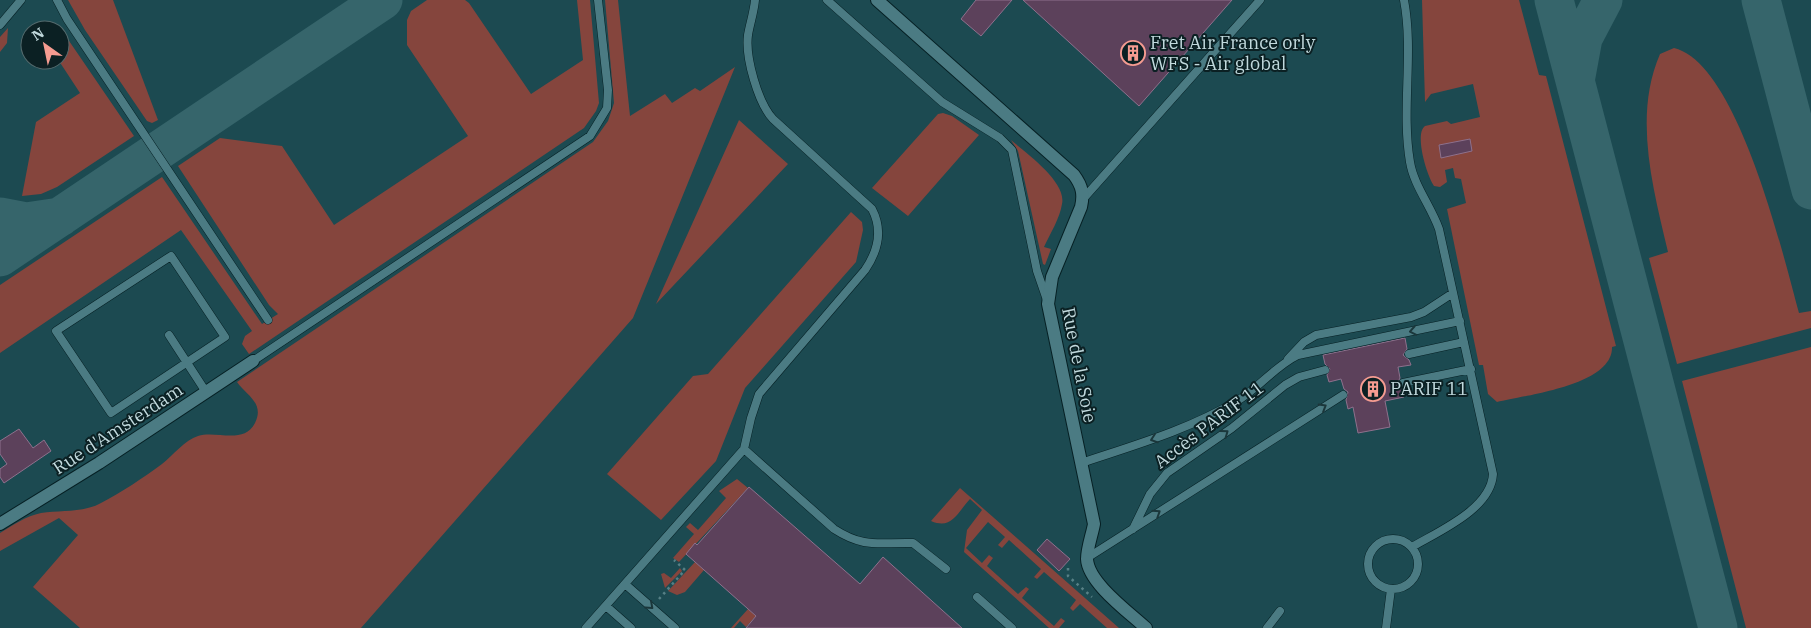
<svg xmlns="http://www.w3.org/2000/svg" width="1811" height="628" viewBox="0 0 1811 628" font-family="'IBM Plex Serif',serif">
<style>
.built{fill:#1c4a51;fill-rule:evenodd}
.green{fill:#85453d}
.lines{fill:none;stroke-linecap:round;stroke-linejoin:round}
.taxiway{stroke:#36656b;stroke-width:39}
.building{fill:#5c415b;stroke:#8e718d}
.service-casing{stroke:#062024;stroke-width:9}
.minor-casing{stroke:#062024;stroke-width:14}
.path{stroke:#578086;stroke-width:2.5;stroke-dasharray:2.5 4;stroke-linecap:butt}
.service{stroke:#4b7b83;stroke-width:8}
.minor{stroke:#4b7b83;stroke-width:12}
.oneway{stroke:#1b373b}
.labels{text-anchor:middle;stroke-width:4;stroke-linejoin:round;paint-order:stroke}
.poi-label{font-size:18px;fill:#c1d9dd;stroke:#0b2023;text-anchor:start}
.street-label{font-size:18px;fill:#c1d9dd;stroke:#0b2023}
</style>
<rect width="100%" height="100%" fill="#053c43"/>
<path class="built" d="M0 0H1811V628H0ZM30 30H60V60H30Z"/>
<path class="green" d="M68 0H113L158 120 152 123 147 121 85 30Z
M427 0H465L469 3 531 94 583 60 577 0H590L599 103 596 111 584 128 249 354 242 344 245 336 252 331 181 230 0 353V285L162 177 262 324 278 314 269 305 178 166 220 138 282 146 334 225 468 136 407 45V20L411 11Z
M605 0H618L630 116 665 94 672 103 695 88 700 91 735 67 633 318 361 628H80L33 587 78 535 59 518 0 551V533C13 525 26 516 41 513 61 510 83 513 101 503 122 492 143 478 162 464 173 455 185 440 198 436 216 430 244 445 255 423 265 403 246 395 237 382L593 142 608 121 614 103Z
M1422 0H1519L1539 75 1546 76 1616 346 1612 347C1613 385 1526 395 1497 402L1488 394 1483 365H1479L1447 209 1466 203 1461 179 1455 178 1453 168 1445 170 1447 182 1440 187 1434 186C1427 176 1414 134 1425 126L1447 121 1451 124 1480 117 1473 84 1431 94 1425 102Z
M8 28 7 43 0 52V37Z
M65 35 134 136 57 187 41 194 22 196 36 122 80 93 59 61Z
M1674 48C1738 63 1783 255 1799 313L1811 311V328L1677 364 1649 258 1668 252C1653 188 1633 116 1660 54Z
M943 113 952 116 979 135 908 216 872 188 938 114Z
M739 120 788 164 656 304Z
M1011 140C1026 153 1067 182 1062 204 1060 218 1050 234 1044 247L1051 249 1045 265 1043 264 1018 151Z
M851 212 862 222 863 230 856 262 745 388 716 461 661 520 607 474 693 376 708 374Z
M1811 347V628H1746L1682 381Z
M737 479 748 488 679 562 673 558 694 534 686 527 690 523 698 530 726 498 719 491Z
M960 488 1119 628H1107L1080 604 1073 611 1070 608 1076 600 1044 572 1037 579 1034 577 1041 569 1009 540 1002 548 998 545 1005 537 988 522 966 548 982 563 989 555 993 558 987 566 1018 594 1026 587 1029 589 1022 598 1054 626 1061 618 1065 621 1059 628H1049L964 552 967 530 982 510 970 499C957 513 952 530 931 521Z
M695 562 704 570 685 592 677 595 668 591Z
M680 568 682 571 665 588 661 574 664 573 671 578Z
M748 609 756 616 746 627 740 621 734 628H731Z"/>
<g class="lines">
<path class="taxiway" d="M1554 0 1718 628
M1761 0 1811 190
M1576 76 1583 38 1603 0
M0 217 26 222 60 217
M0 257 383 0"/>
</g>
<path class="building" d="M976 0H1012L981 36 961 19Z
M1023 0H1232L1139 106Z
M1470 139 1472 151 1441 158 1439 145Z
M1405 338 1407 349 1403 355 1409 360 1411 365 1398 367 1400 378 1397 384 1403 388 1404 397 1385 401 1390 427 1358 433 1353 407 1348 409 1346 400 1348 392 1344 389 1341 379 1329 382 1327 375 1330 369 1325 364 1323 355Z
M19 429 33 448 44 440 51 451 4 483 0 477V469L7 464 0 454V441Z
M749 487 860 584 883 557 962 628H746L756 616 686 554 695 543 697 545Z
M1047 539 1070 559 1059 571 1037 550Z"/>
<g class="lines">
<defs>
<path id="service" d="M57 0 67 19 268 320
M755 0C754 12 750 23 748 35 745 57 758 103 773 119L872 209C883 230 878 251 865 270L759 394 751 418 744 449 834 529C865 549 879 542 913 543L946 569
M827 0 942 102 1000 138 1012 150 1037 271 1047 300
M1404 0C1414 53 1401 109 1410 162 1414 186 1431 206 1439 229L1493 474C1491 509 1439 531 1412 547
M0 25 21 0
M1083 199 1260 0
M171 256 225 337 111 413 56 331Z
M169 335 206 392
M1409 354 1464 342
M1288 359 1304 342 1316 335 1411 317 1424 312 1453 293
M253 361 590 136 607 108 608 90 598 0
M1403 383 1471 369
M1081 463C1135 445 1188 430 1237 401 1259 388 1275 366 1298 355L1460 321
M1133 529 1150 494 1167 473 1232 428 1285 385 1299 377 1325 370
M1368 564a25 25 0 1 1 50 0a25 25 0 1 1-50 0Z
M1087 558 1343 395
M625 584 675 628
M977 597 1012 628
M606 606 631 628
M586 628 744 449
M1267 628 1280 611
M1386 628 1391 589"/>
<path id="minor" d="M877 0 1074 175C1082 186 1084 194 1081 207L1052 277 1048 304 1094 524C1092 535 1087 548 1087 559 1088 583 1130 613 1146 628
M0 524 99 463 253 361"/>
</defs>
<use href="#service" class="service-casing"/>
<use href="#minor" class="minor-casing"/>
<path class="path" d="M1068 568V576L1092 597
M659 599 685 570 674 560"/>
<use href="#service" class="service"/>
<use href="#minor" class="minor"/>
</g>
<defs><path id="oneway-chevron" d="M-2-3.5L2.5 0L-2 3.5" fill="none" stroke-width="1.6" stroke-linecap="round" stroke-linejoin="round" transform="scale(1.25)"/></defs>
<g class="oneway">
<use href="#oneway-chevron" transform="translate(1413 331) rotate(169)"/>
<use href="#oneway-chevron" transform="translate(1323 407) rotate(-31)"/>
<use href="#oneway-chevron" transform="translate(1225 433) rotate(-36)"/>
<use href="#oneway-chevron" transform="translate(1154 439) rotate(161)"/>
<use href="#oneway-chevron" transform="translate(1157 513) rotate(-33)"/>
<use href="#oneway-chevron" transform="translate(650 606) rotate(42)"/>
</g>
<defs>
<symbol id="building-ring" viewBox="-11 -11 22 22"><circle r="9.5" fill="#0b2023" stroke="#f59c91" stroke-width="1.5"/><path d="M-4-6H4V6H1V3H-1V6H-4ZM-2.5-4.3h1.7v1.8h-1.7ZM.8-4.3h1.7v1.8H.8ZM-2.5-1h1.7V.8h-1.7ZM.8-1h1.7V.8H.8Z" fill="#f59c91"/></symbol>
</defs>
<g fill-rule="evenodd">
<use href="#building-ring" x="1119" y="39" width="28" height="28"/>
<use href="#building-ring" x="1359" y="375" width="28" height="28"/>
</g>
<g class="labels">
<g class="poi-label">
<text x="1150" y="49">Fret Air France orly<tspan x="1150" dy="21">WFS - Air global</tspan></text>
<text x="1390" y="395">PARIF 11</text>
</g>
<g class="street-label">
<text transform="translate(1079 365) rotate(79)" y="6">Rue de la Soie</text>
<text transform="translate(1209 425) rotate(-37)" y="6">Accès PARIF 11</text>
<text transform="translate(118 429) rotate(-33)" y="6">Rue d'Amsterdam</text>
</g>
</g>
<g transform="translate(45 45) rotate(327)"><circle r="24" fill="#0b2023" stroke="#546a6d"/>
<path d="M0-4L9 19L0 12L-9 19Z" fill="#f59c91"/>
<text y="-8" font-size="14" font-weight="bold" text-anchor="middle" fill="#c1d9dd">N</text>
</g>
</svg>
